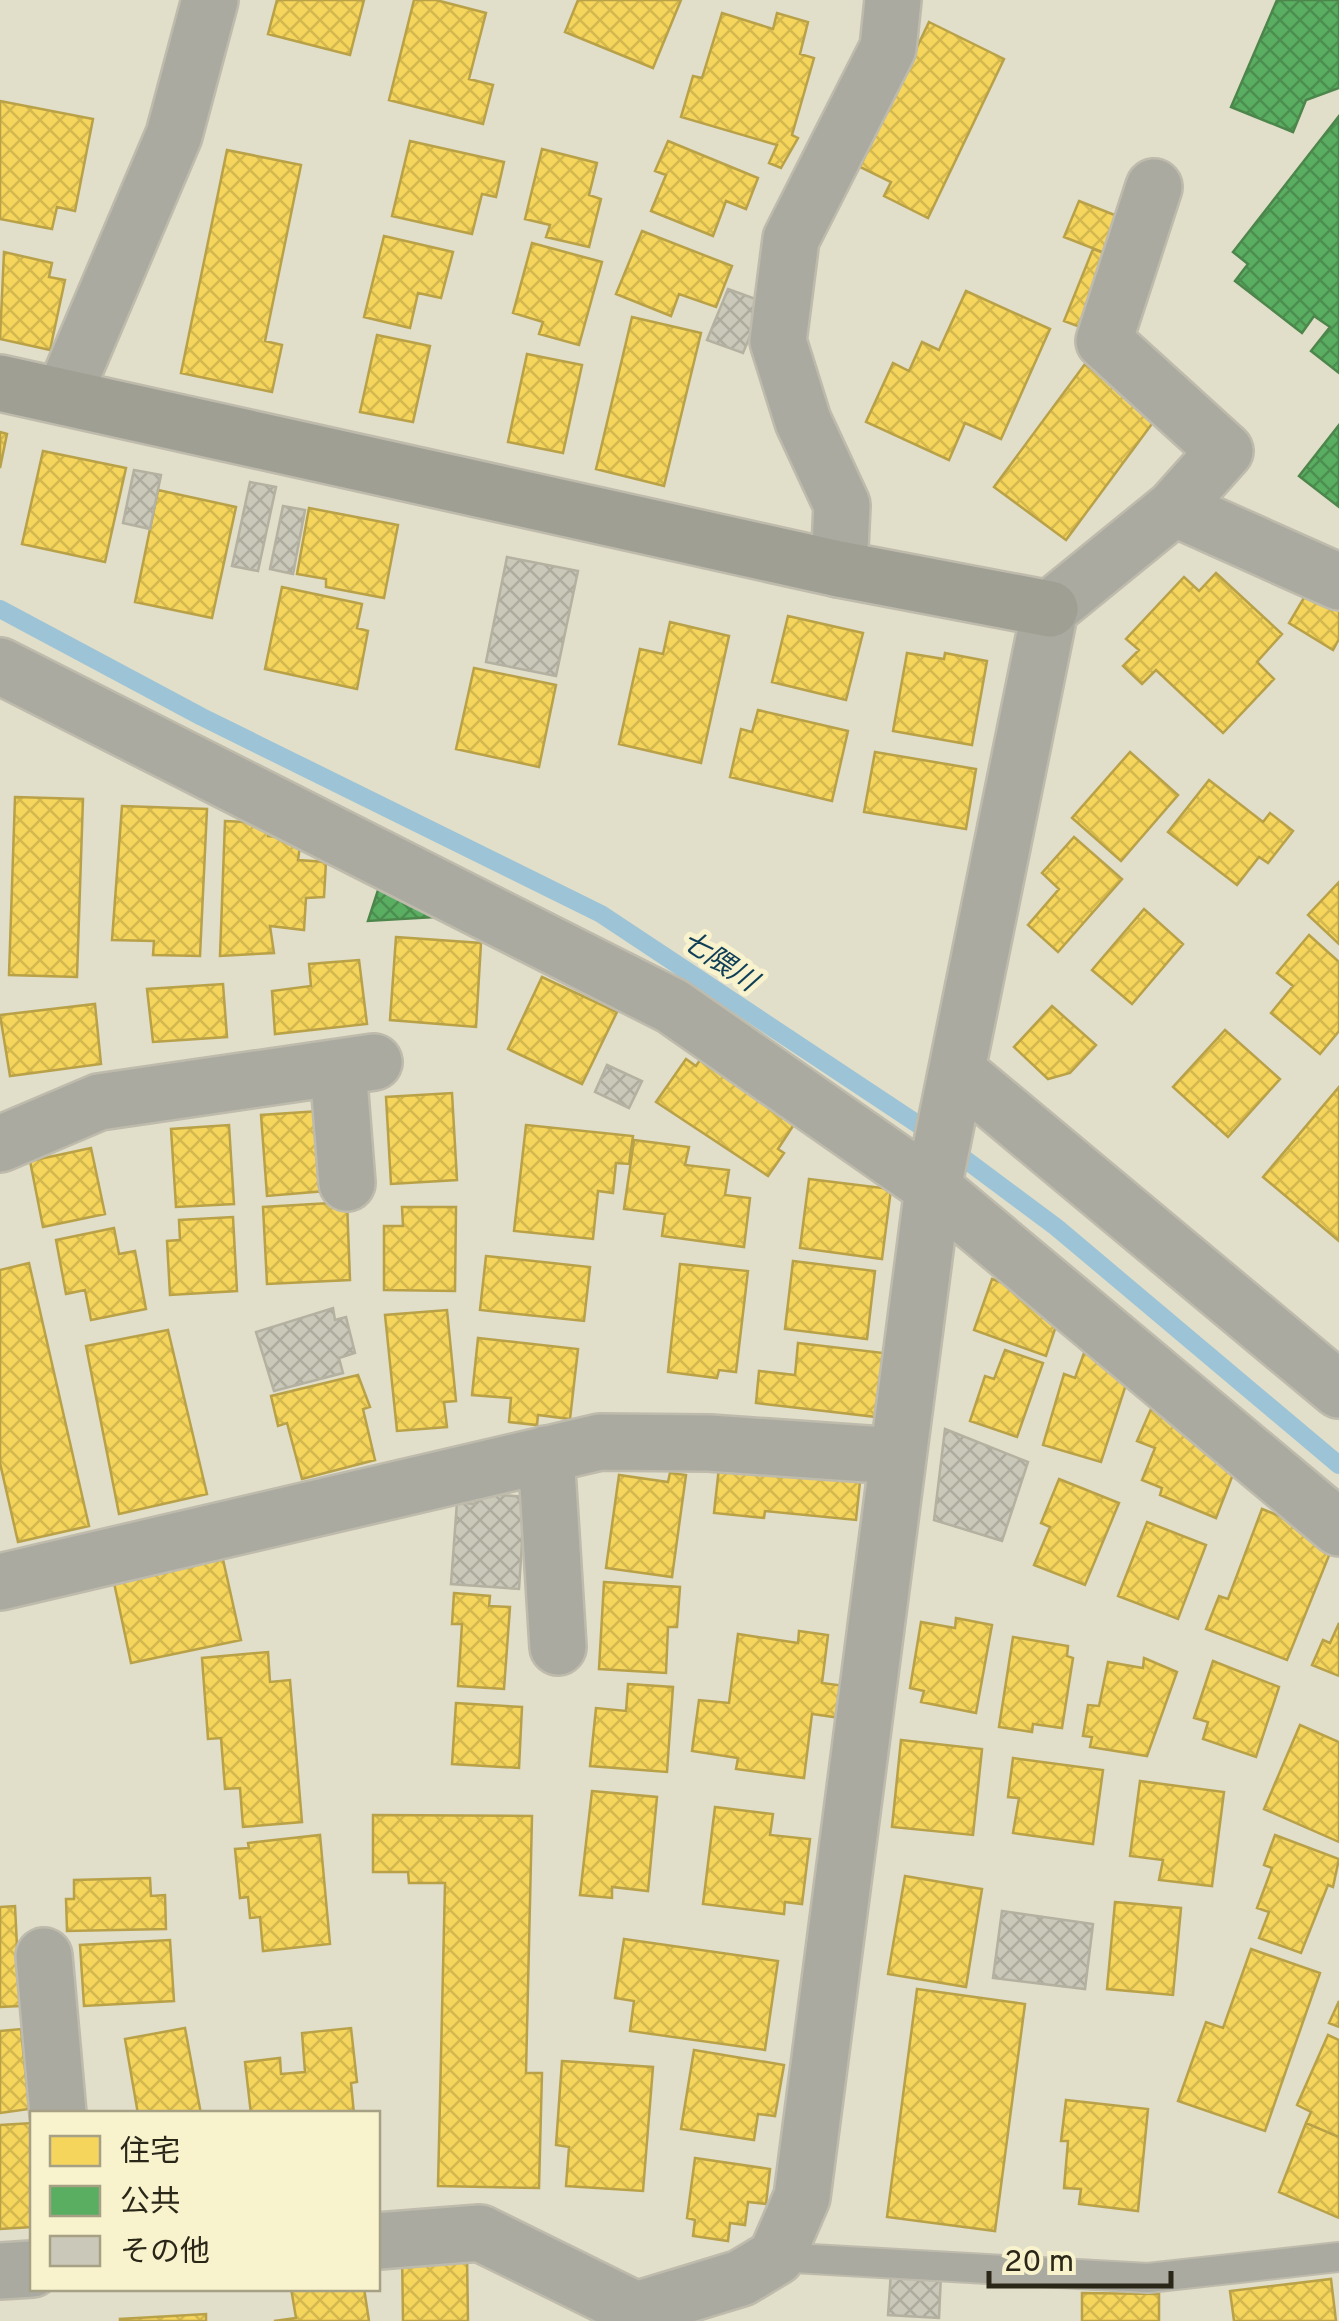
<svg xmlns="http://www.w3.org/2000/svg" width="1339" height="2321" viewBox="0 0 1339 2321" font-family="Overpass,'Noto Sans JP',sans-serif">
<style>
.homes{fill:url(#homes-cross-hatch);stroke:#b9a148;stroke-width:2.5}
.public{fill:url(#public-cross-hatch);stroke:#4c864b;stroke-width:2.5}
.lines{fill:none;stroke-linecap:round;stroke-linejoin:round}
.stream{stroke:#9cc4d6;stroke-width:18}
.building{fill:url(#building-cross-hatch);stroke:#b4b1a1;stroke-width:2.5}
.lane-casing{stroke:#bebbac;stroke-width:32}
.street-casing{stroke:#bebbac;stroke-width:60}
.secondary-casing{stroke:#bebbac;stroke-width:60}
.lane{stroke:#aaaaa0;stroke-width:28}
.street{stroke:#aaaaa0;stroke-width:55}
.secondary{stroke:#9f9f94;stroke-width:55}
.labels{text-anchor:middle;stroke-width:10;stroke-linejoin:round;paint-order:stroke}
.water-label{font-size:28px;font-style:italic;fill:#0f3f57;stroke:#f8f2cd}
</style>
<defs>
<pattern id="homes-cross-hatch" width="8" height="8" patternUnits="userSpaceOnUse" patternTransform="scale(2.5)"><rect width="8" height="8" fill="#f6d55c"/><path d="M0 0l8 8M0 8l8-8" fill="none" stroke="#d3b74f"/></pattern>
<pattern id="public-cross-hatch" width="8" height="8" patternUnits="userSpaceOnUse" patternTransform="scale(2.5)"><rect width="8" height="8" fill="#5aae61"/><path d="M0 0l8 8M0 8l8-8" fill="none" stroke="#4b8e4f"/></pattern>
<pattern id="building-cross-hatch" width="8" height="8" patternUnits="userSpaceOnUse" patternTransform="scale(2.5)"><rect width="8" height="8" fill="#cac8b8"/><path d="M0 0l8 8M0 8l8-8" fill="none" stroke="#aeac9e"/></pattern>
</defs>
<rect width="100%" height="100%" fill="#e1deca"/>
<path class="homes" d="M277 0H364L350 55 268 34Z
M414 0H436L486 13 469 79 493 85 483 124 389 100Z
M578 0H681L653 68 565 32Z
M722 13 773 29 777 13 808 22 800 54 814 58 792 135 798 138 781 168 769 163 777 145 681 117 693 76 702 78Z
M929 22 1004 59 928 218 884 196 891 182 860 167Z
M0 101 93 119 75 211 57 207 52 229 0 219Z
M410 141 504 162 496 197 482 194 472 234 392 216Z
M668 141 758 178 746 209 726 201 713 236 651 211 666 175 655 171Z
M542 149 597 163 589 195 601 199 589 247 546 237 550 225 525 219Z
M227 150 301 165 265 341 282 345 272 392 181 373Z
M1079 201 1130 221 1115 257 1064 237Z
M642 231 732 266 716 307 679 294 671 316 616 294Z
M384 236 453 252 441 298 418 293 410 328 364 317Z
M532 243 602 262 579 345 539 334 543 322 513 313Z
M1093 249 1115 257 1088 330 1064 321Z
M4 252 52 263 49 277 65 280 50 350 0 339Z
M966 291 1050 329 1001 439 965 423 949 460 866 422 893 363 909 371 922 342 939 350Z
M632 317 701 333 664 486 596 469Z
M377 335 430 346 413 422 360 412Z
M527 354 582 365 563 453 508 442Z
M1085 364 1157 417 1066 540 994 487Z
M0 432 7 434 0 468Z
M43 451 126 468 105 562 22 544Z
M158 490 236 507 212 618 135 602Z
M309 508 398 525 384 598 326 587V579L297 574Z
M1216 573 1282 634 1257 662 1274 679 1223 733 1156 670 1142 684 1123 666 1139 650 1126 639 1184 577 1199 591Z
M282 587 362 604 357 628 368 631 357 689 265 669Z
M1308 591 1339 609V639L1333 650 1289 623Z
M788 616 863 633 846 700 772 682Z
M670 622 729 636 701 763 619 744 640 649 663 654Z
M907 653 944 659 945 653 987 661 972 745 893 731Z
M474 668 556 685 539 767 456 749Z
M758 710 848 731 832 801 730 777 741 729 752 732Z
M875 752 976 769 966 829 864 812Z
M1130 752 1178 795 1121 861 1072 818Z
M1209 780 1263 822 1270 813 1293 831 1268 863 1259 857 1237 885 1168 832Z
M15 797 83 799 77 977 9 975Z
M122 806 207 809 200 956 153 955 154 941 112 940Z
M225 821 269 823 268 836 301 839 298 860 326 862 324 897 306 898 304 930 270 926 274 953 220 956Z
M1074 837 1122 879 1058 952 1028 925 1059 889 1042 873Z
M1339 882V944L1308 915Z
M1144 909 1183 944 1132 1004 1092 970Z
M1309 935 1339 962V1031L1320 1054 1271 1013 1293 986 1277 973Z
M396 937 481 943 476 1027 390 1020Z
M359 960 367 1024 275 1034 272 991 311 986 309 964Z
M542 977 617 1012 582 1084 508 1049Z
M223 984 227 1037 153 1042 147 989Z
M95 1004 101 1064 10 1076 0 1015Z
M1052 1006 1096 1045 1070 1073 1048 1079 1014 1047Z
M1225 1030 1280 1079 1228 1137 1173 1087Z
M709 1046 804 1109 778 1149 784 1153 768 1176 656 1102 686 1059 696 1066Z
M1339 1087V1241L1263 1177Z
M452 1093 457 1180 391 1184 386 1097Z
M319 1111 325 1191 267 1196 261 1115Z
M229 1125 234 1204 176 1207 171 1129Z
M526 1125 633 1136 629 1164 616 1163 613 1193 598 1191 593 1239 514 1231Z
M634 1140 689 1147 685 1165 729 1170 725 1195 750 1198 744 1247 662 1236 665 1214 624 1209Z
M91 1148 105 1214 43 1227 30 1161Z
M809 1179 891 1189 882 1259 800 1248Z
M347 1202 350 1280 267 1284 263 1207Z
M402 1207H456L455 1291 384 1290V1226H403Z
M233 1217 237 1291 170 1295 167 1241 180 1240 179 1220Z
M114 1228 119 1254 135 1251 146 1309 91 1320 85 1290 66 1294 56 1240Z
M486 1256 590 1267 584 1321 480 1310Z
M793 1261 875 1271 867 1339 785 1329Z
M29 1263 89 1526 18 1542 0 1463V1270Z
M680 1264 748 1271 736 1372 719 1370 717 1378 668 1372Z
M992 1279 1063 1305 1046 1356 974 1330Z
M447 1310 456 1401 444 1402 447 1427 397 1431 385 1315Z
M168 1330 207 1494 119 1514 86 1346Z
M478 1338 578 1349 570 1419 538 1415 537 1425 509 1422 511 1398 472 1395Z
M798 1343 892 1354 885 1418 756 1403 759 1371 795 1375Z
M1087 1345 1130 1372 1101 1462 1043 1445 1064 1374 1075 1378Z
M1005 1350 1043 1363 1017 1437 970 1421 985 1376 994 1379Z
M358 1375 370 1407 363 1409 375 1460 302 1479 287 1423 278 1426 271 1396Z
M1151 1409 1196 1427 1237 1464 1216 1518 1160 1495 1162 1488 1142 1480 1155 1448 1137 1441Z
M720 1458 861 1472 856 1520 765 1511 764 1518 714 1513Z
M670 1473 686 1475 672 1577 606 1568 619 1475 668 1482Z
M1059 1479 1119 1503 1085 1585 1034 1565 1050 1527 1041 1523Z
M1262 1509 1336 1538 1287 1660 1206 1629 1219 1596 1228 1599Z
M1147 1522 1206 1545 1178 1619 1118 1596Z
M222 1555 241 1640 131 1663 113 1578Z
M604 1582 680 1587 677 1627H668L666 1673 599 1669Z
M454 1593 490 1596 489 1606 510 1607 504 1689 458 1686 462 1624H452Z
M956 1618 992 1625 976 1713 921 1702 924 1691 910 1688 921 1622 955 1628Z
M1339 1623V1676L1312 1665 1323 1640 1330 1643Z
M799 1631 828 1635 822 1683 845 1686 841 1718 812 1714 804 1778 736 1769 738 1758 692 1751 699 1700 729 1703 738 1634 798 1643Z
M1013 1637 1068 1646 1067 1656 1073 1658 1062 1728 1033 1724 1032 1732 999 1727Z
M268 1652 270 1682 290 1680 302 1822 243 1827 240 1788 225 1789 221 1738 208 1739 202 1658Z
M1144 1658 1177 1672 1147 1756 1090 1747 1092 1737 1083 1736 1088 1705 1099 1706 1108 1662 1143 1668Z
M1213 1661 1279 1687 1256 1757 1203 1739 1208 1722 1194 1718Z
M628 1684 673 1687 667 1772 590 1766 596 1708 626 1711Z
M456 1703 522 1707 519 1768 452 1764Z
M1300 1725 1339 1742V1842L1264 1809Z
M901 1740 982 1749 973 1835 892 1827Z
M1013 1758 1103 1770 1093 1844 1013 1833 1019 1798 1008 1797Z
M1140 1781 1224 1792 1212 1886 1159 1880 1163 1860 1130 1856Z
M592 1791 657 1797 648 1891 612 1887V1898L580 1895Z
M715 1807 773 1814 770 1835 810 1839 802 1904 785 1902 784 1914 703 1904Z
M373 1815 532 1816 526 2073H542L539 2188 438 2186 445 1883H409L408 1872H373Z
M320 1835 330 1944 263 1951 260 1917 250 1918 248 1897 240 1898 235 1849 249 1848 248 1843Z
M1275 1835 1339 1859 1333 1887 1328 1885 1301 1953 1259 1938 1269 1912 1257 1908 1272 1868 1264 1865Z
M905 1876 982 1889 966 1987 888 1974Z
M150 1878 151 1896 165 1895 166 1929 67 1931 66 1899H74V1880Z
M1115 1902 1181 1908 1173 1995 1107 1989Z
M15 1906 20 2006 0 2007V1907Z
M624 1939 778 1961 765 2050 630 2031 634 2001 615 1998Z
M170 1940 174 2001 84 2006 80 1945Z
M1251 1949 1320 1973 1265 2131 1178 2101 1206 2022 1223 2028Z
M917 1989 1025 2004 995 2231 887 2217Z
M1339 2001V2027L1329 2023Z
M185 2028 201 2114H138L125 2039Z
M351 2028 357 2082 351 2083 354 2114H251L245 2062 280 2058 281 2074 305 2072 302 2033Z
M21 2029 29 2109 0 2113V2031Z
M1328 2035 1339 2040V2137L1306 2123 1311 2112 1297 2105Z
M694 2050 784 2065 775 2116 758 2114 754 2140 681 2129Z
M562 2061 653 2067 643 2191 566 2186 569 2147 556 2145Z
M1066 2100 1148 2109 1138 2211 1079 2204 1081 2189 1064 2188 1068 2141H1061Z
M32 2123V2227L0 2229V2125Z
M1306 2123 1339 2137V2218L1279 2192Z
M695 2158 770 2169 766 2204 748 2202 745 2225 730 2223 728 2241 693 2236 695 2220 687 2218Z
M402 2250 467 2254 468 2321H403Z
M1331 2279 1336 2321H1234L1230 2291Z
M291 2288H364L369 2321H274L296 2318Z
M1082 2293 1159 2294V2321H1082Z
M206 2314V2321H120V2319Z"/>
<path class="public" d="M1277 0H1339V88L1306 100 1293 132 1231 107Z
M1339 116V373L1311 351 1330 327 1314 316 1302 333 1235 281 1248 264 1233 252Z
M1339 425V507L1299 476Z
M381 881 436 917 368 921Z"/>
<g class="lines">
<path class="stream" d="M0 609 202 717 601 914 919 1125 1056 1227 1339 1465"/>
</g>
<path class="building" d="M728 289 764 302 743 353 707 340Z
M134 470 161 475 150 529 123 523Z
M250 482 276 487 258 571 232 566Z
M283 506 305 510 293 574 270 569Z
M507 557 578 571 556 676 486 662Z
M607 1065 642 1081 629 1108 595 1092Z
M333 1308 335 1320 346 1317 355 1353 339 1358 343 1373 274 1391 256 1332Z
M945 1429 1028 1462 1002 1541 934 1520Z
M476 1493 525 1497 519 1589 451 1584 457 1502 475 1504Z
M1002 1911 1093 1924 1085 1989 993 1978Z
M891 2272 941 2274 939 2318 888 2315Z"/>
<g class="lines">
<defs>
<path id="lane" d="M776 2257 1148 2278 1339 2257"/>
<path id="street" d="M63 396 174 135 210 0
M1174 508 1339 582
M839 569 842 505 803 421 778 341 791 239 888 48 893 0
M0 666 672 1006 933 1188 1339 1528
M338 1068 347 1183
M958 1072 1339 1390
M0 1144 99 1102 374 1062
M546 1454 558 1647
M0 1582 600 1442 709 1443 896 1456
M44 1956 58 2114
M378 2241 480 2233 636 2310 741 2278 776 2257 802 2197 933 1188 1050 609 1174 508 1225 451 1104 341 1154 187
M0 2271 32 2269"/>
<path id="secondary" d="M0 383 839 569 1050 609"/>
</defs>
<use href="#lane" class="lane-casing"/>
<use href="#street" class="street-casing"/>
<use href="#secondary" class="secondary-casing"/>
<use href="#lane" class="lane"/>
<use href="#street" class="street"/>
<use href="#secondary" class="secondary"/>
</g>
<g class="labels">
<g class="water-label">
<text transform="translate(720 960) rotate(34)" y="10">七隈川</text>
</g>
</g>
<rect x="30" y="2111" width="350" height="180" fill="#f8f2cd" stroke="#a6a185" stroke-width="2.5"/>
<rect x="50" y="2136" width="50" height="30" fill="#f6d55c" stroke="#a6a185" stroke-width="2.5"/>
<text x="120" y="2161" font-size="30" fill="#2a2719">住宅</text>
<rect x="50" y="2186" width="50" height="30" fill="#5aae61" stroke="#a6a185" stroke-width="2.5"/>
<text x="120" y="2211" font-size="30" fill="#2a2719">公共</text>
<rect x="50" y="2236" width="50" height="30" fill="#cac8b8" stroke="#a6a185" stroke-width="2.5"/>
<text x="120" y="2261" font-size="30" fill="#2a2719">その他</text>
<path d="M989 2271v15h182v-15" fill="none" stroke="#2a2719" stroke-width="5"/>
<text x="1004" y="2271" font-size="30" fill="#2a2719" stroke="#f8f2cd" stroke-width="8" paint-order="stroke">20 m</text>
</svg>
